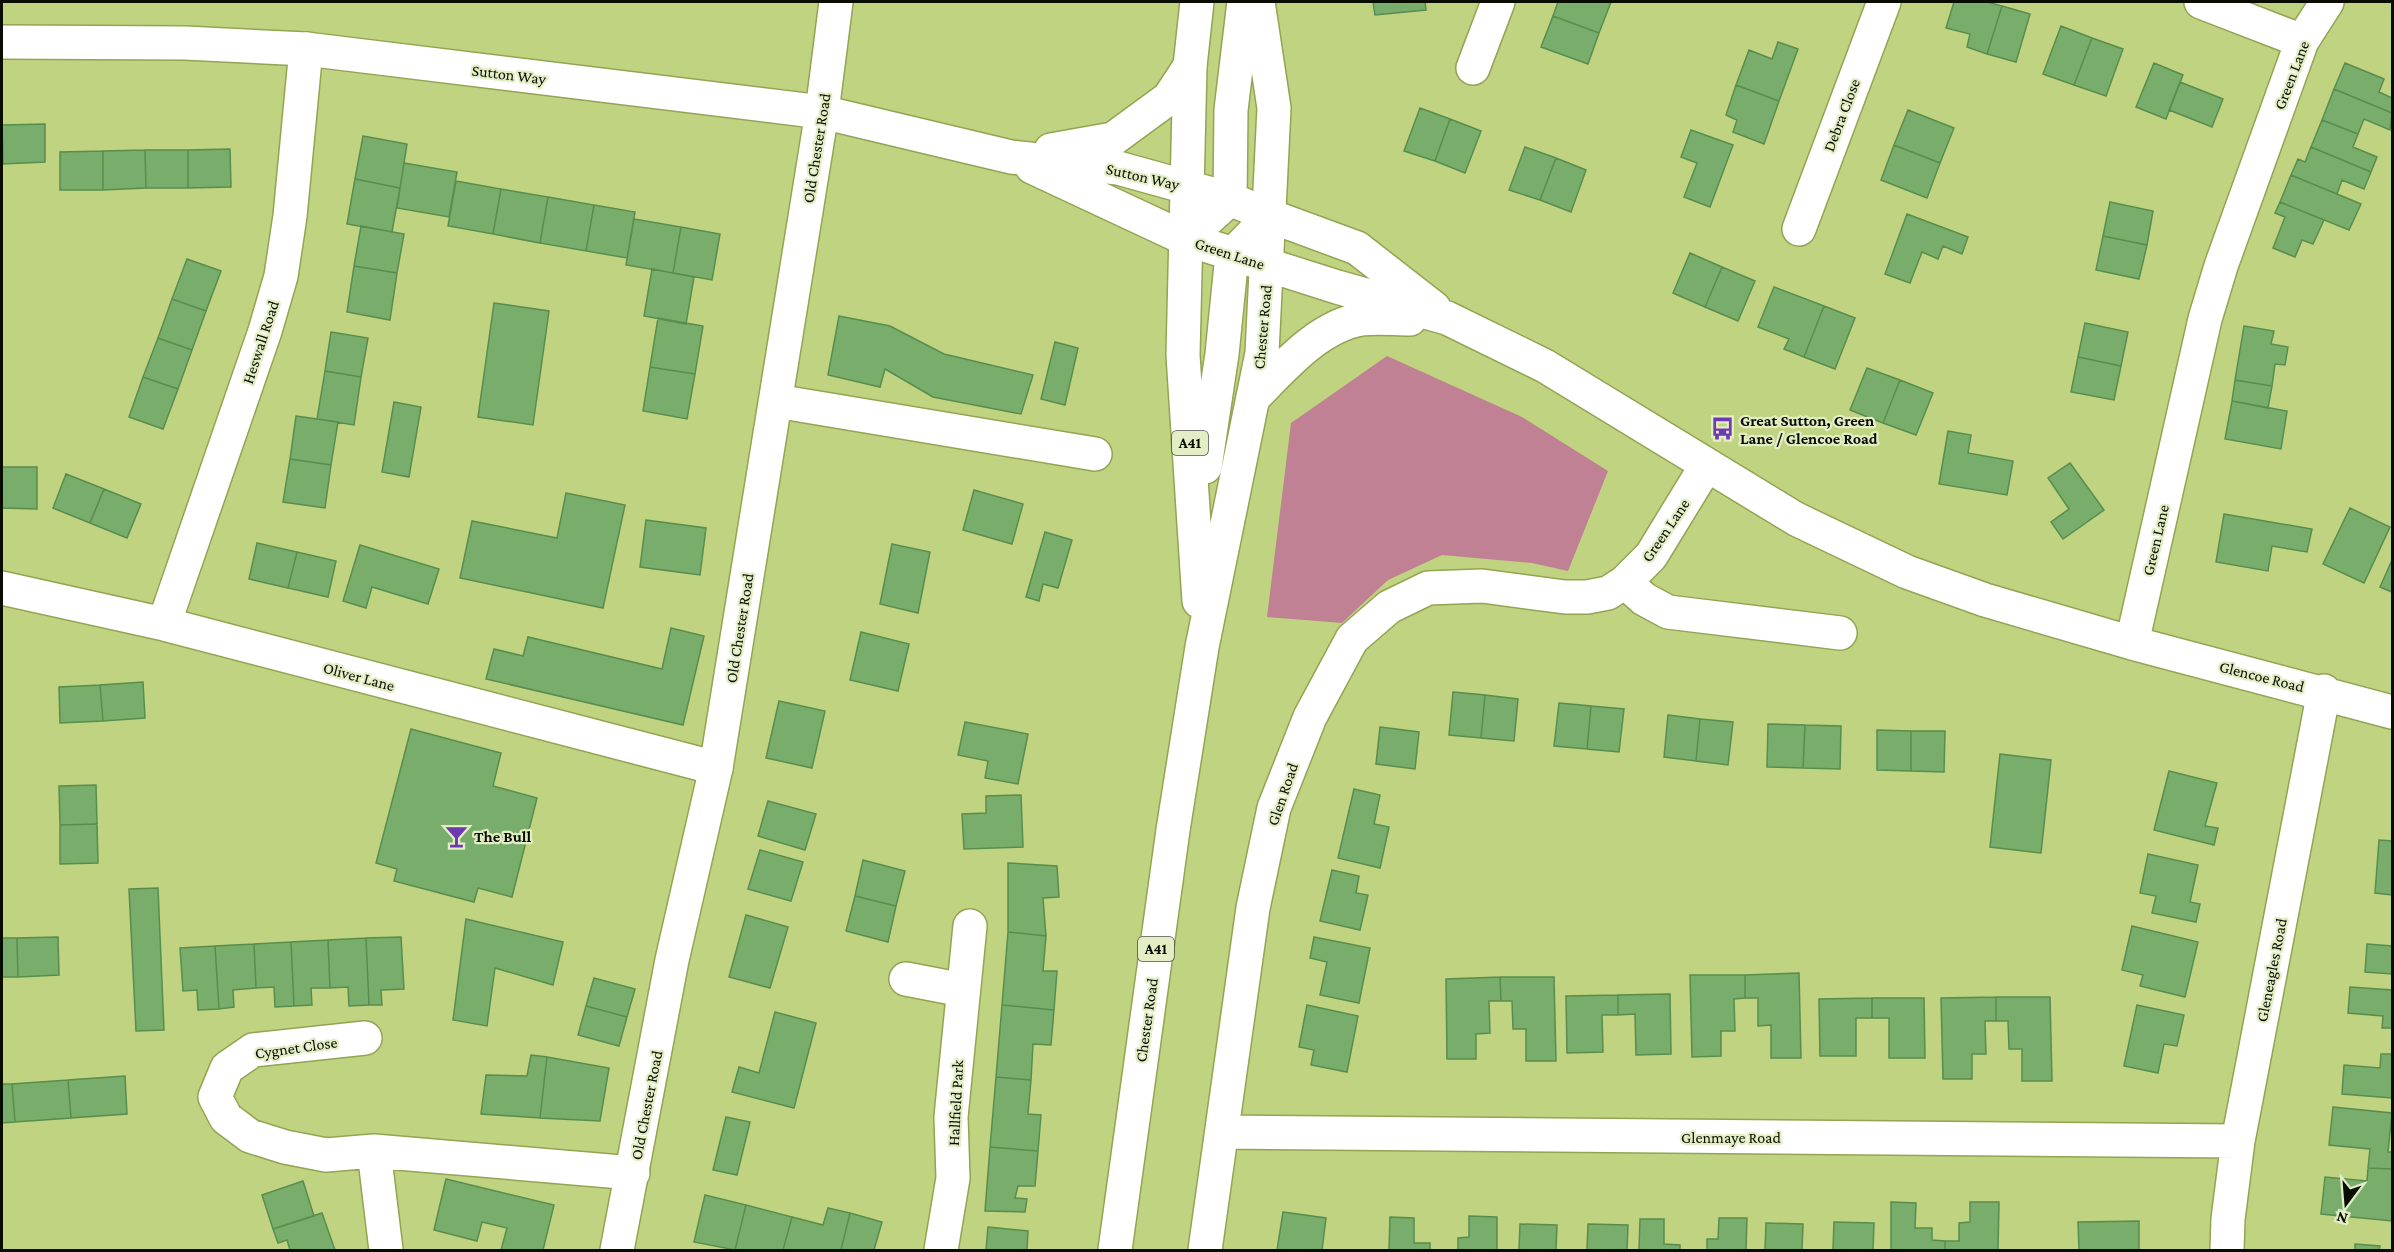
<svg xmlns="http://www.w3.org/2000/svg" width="2394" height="1252" viewBox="0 0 2394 1252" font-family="'Crimson Pro',serif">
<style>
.green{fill:#c08194}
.building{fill:#78ad6b;stroke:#598d4d;stroke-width:1.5}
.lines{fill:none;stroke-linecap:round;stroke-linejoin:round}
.minor-casing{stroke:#93a453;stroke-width:36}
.secondary-casing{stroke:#93a453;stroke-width:36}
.primary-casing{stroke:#93a453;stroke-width:36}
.minor{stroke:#fff;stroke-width:33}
.secondary{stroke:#fff;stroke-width:33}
.primary{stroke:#fff;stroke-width:33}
.labels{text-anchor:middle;stroke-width:4.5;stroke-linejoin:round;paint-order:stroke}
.shield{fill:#e4eec6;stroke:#4b503b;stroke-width:1.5}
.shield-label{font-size:15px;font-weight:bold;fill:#090d00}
.street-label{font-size:16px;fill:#090d00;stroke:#e4eec6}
.poi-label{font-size:16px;font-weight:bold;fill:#090d00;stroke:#e4eec6;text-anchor:start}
</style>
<rect width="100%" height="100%" fill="#bfd380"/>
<path class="green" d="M1387 356 1522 417 1608 471 1568 571 1532 563 1442 555 1388 580 1342 623 1267 617 1291 423Z"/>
<path class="building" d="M1373 2H1425L1426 10 1375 15Z
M1558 2H1611L1599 33 1553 16Z
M1954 2H1987L2002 6 1987 54 1967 47 1970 34 1946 28Z
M2002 6 2030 14 2016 62 1987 54Z
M1553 16 1599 33 1588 64 1541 47Z
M2061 26 2092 38 2074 85 2043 74Z
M2092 38 2123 49 2106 96 2074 85Z
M1778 42 1798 49 1779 101 1736 85 1749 50 1772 59Z
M2154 63 2183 75 2166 119 2136 107Z
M2345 63 2384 79 2379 92 2392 98V113L2334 89Z
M2180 82 2223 99 2212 127 2169 110Z
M1736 85 1779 101 1764 144 1733 132 1737 120 1726 115Z
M2334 89 2392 113 2390 130 2364 119 2358 134 2322 120Z
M1420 108 1450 119 1435 161 1404 151Z
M1908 110 1954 128 1940 163 1894 145Z
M1450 119 1481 131 1465 173 1435 161Z
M2322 120 2358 134 2353 147 2377 157 2371 172 2311 147Z
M45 124V162L3 164 2 125Z
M1691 130 1733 145 1710 207 1684 197 1697 163 1681 157Z
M363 136 407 144 400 188 355 179Z
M1894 145 1940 163 1927 198 1881 180Z
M1525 147 1556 158 1540 200 1509 190Z
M2311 147 2371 172 2364 189 2342 180 2337 194 2291 175 2298 159 2305 162Z
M230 149 231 187 188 188V150Z
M145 150H188V188H146Z
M145 150 146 188 103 190V151Z
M103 151V190H60V152Z
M1556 158 1586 170 1571 212 1540 200Z
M404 163 457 172 449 217 397 208Z
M2291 175 2361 204 2349 230 2280 202Z
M355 179 400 188 392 232 347 224Z
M456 181 501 189 493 234 448 226Z
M501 189 548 197 540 243 493 234Z
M548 197 594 205 586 251 540 243Z
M2110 202 2153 211 2147 245 2103 236Z
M2280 202 2324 220 2313 244 2302 240 2295 257 2273 248 2285 217 2275 213Z
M594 205 635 212 627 258 586 251Z
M1907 214 1968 237 1962 254 1943 246 1938 259 1922 252 1910 283 1885 274Z
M634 219 681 227 673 273 626 265Z
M361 226 404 234 397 273 354 266Z
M681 227 720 234 712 280 673 273Z
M2103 236 2147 245 2139 279 2096 270Z
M1690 253 1722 267 1705 307 1673 293Z
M187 259 221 271 206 311 172 299Z
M354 266 397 273 390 320 347 312Z
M1722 267 1755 281 1738 321 1705 307Z
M652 269 694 277 686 324 644 316Z
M1774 287 1824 306 1804 357 1784 349 1789 339 1758 327Z
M172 299 206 311 192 350 158 338Z
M494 303 549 311 533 425 478 417Z
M1824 306 1855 318 1835 369 1804 357Z
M839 316 890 326 944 354 1033 375 1021 414 933 397 885 369 880 387 828 375Z
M658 318 703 326 695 374 650 367Z
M2085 323 2128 332 2121 366 2078 357Z
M2244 326 2274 331 2271 344 2288 347 2285 365 2275 364 2272 386 2235 380Z
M331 332 368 338 361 377 325 371Z
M158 338 192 350 178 389 143 377Z
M1055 342 1078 348 1065 405 1041 399Z
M2078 357 2121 366 2114 400 2071 392Z
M650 367 695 374 687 419 643 411Z
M1867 368 1900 380 1883 423 1850 410Z
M325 371 361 377 354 425 317 419Z
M143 377 178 389 163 429 129 417Z
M1900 380 1933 393 1916 435 1883 423Z
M2235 380 2272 386 2268 408 2232 401Z
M2232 401 2287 411 2281 449 2225 439Z
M394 402 421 407 409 477 382 472Z
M296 416 338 422 331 465 290 459Z
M1948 431 1971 435 1968 453 2013 461 2007 495 1939 484Z
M290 459 331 465 325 508 283 502Z
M2070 463 2104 510 2063 539 2051 522 2069 509 2048 478Z
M2 467H37V509L2 508Z
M66 474 104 489 90 523 53 508Z
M104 489 141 504 127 538 90 523Z
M974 490 1023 504 1012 544 963 530Z
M566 493 625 505 603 608 460 578 472 521 557 538Z
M2350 508 2390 527 2364 583 2323 564Z
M2224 514 2312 529 2307 552 2272 546 2268 571 2216 562Z
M646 520 706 528 700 575 640 567Z
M1045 532 1072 540 1058 588 1043 584 1039 601 1026 597Z
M257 543 297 552 288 588 249 579Z
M892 544 930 552 918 613 880 604Z
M360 545 439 569 428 604 372 587 366 608 343 601Z
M297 552 336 561 328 597 288 588Z
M2392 560V592L2380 587Z
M671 628 704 636 683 725 486 679 494 649 523 656 528 637 662 669Z
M861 632 909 644 898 691 850 680Z
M143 682 145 718 103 721 100 685Z
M100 685 103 721 60 723 59 687Z
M1453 692 1485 695 1481 738 1449 735Z
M1485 695 1518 699 1514 741 1481 738Z
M779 701 825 711 812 768 766 758Z
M1559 703 1591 706 1587 749 1554 746Z
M1591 706 1624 709 1619 752 1587 749Z
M1668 715 1700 719 1696 761 1664 757Z
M1700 719 1733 722 1728 765 1696 761Z
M965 722 1028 734 1018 784 985 778 988 761 958 755Z
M1768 724 1805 725 1803 768 1767 767Z
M1805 725 1841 726 1840 769 1803 768Z
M1380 727 1419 732 1415 769 1376 764Z
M411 729 501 753 493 786 537 798 512 897 478 888 474 902 394 881 397 869 376 863Z
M1877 730 1911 731V771L1877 770Z
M1911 731H1945L1944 772 1911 771Z
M2000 754 2051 760 2041 853 1990 847Z
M2169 771 2217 783 2205 826 2218 828 2214 845 2154 830Z
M96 785 97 824 60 825 59 786Z
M1354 789 1380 795 1374 824 1389 827 1380 868 1338 858Z
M1021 795 1023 847 964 849 962 814 986 813V796Z
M768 801 816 814 805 850 758 836Z
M97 824 98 863 60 864V825Z
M2379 840 2392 841V895L2375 893Z
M760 850 803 862 791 901 748 889Z
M2148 854 2198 865 2190 902 2200 904 2196 922 2152 913 2156 896 2140 893Z
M863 860 905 871 896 906 855 896Z
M1008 863 1057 866 1059 897 1043 898 1046 936 1008 932Z
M1332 870 1359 876 1356 893 1368 895 1360 930 1320 921Z
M158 888 164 1030 136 1031 129 889Z
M855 896 896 906 888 942 846 931Z
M746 915 788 927 770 988 729 977Z
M466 919 563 942 553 985 495 968 487 1026 453 1020Z
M2132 926 2198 942 2185 997 2140 986 2143 975 2122 970Z
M1008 932 1046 936 1043 971H1057L1054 1010 1002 1005Z
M58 937 59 975 18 977 17 938Z
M401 937 404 989 381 990 382 1005H369L366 938Z
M1314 937 1370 948 1359 1003 1320 995 1327 962 1310 958Z
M2 938H17L18 977H2Z
M366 938 369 1005 349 1006 348 987 330 988 328 940Z
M328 940 330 988H311L312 1005 294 1006 291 942Z
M291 942 294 1006 275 1007 274 987 256 988 254 944Z
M254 944 256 988 233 990 234 1007 219 1009 215 946Z
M2367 944 2392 946V974L2365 972Z
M215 946 219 1009 198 1010 197 990 183 991 180 948Z
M1799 973 1801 1058H1771V1025L1758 1026V998H1745V975Z
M1690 975H1745V998L1734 999 1735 1031H1721V1056L1692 1057Z
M1500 977H1554L1556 1061H1526V1029H1513L1512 1001H1501Z
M1500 977 1501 1001H1489L1490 1033 1476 1034V1059H1447L1446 979Z
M594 978 635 989 627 1017 586 1006Z
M2350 987 2392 990V1028H2382L2383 1016 2348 1013Z
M1670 994 1671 1054 1636 1055 1635 1014 1618 1015V995Z
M1618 995V1015H1602L1603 1052 1567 1053 1566 996Z
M1996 997H2050L2052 1081H2022V1049H2009L2008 1021H1996Z
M1996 997V1021H1985L1986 1054H1972V1079H1943L1941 998Z
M1872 998V1018H1856V1056H1820L1819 999Z
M1872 998H1924L1925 1058H1889V1018H1872Z
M1002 1005 1054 1010 1051 1045 1033 1044 1031 1080 996 1077Z
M1307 1005 1358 1016 1347 1072 1311 1065 1314 1050 1299 1047Z
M2137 1005 2184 1015 2177 1046 2164 1044 2158 1073 2124 1066Z
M586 1006 627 1017 619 1046 578 1035Z
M775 1012 816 1023 794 1108 732 1092 739 1067 759 1073Z
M2381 1054H2392V1098L2342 1094 2344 1065 2380 1068Z
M531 1055 547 1057 540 1118 481 1114 486 1075 527 1076Z
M547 1057 609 1068 600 1121 540 1118Z
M125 1076 127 1114 71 1118 68 1080Z
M996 1077 1031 1080 1028 1114 1041 1115 1038 1151 990 1147Z
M68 1080 71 1118 15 1122 12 1084Z
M2 1084H12L15 1122 2 1123Z
M2333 1107 2392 1113 2388 1152H2392V1169L2368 1168 2370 1149 2329 1145Z
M726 1117 750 1122 737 1175 713 1170Z
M990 1147 1038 1151 1035 1186H1018L1015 1198 1027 1199 1025 1212 985 1211Z
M2368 1168 2392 1169V1221L2321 1214 2325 1177 2367 1181Z
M446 1179 554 1205 543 1250H501L507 1228 482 1222 477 1241 434 1230Z
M303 1181 314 1216 273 1229 262 1195Z
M705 1195 746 1205 735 1250 694 1242Z
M1891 1202 1916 1203 1915 1228H1932V1240L1945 1241V1250H1891Z
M1970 1202H1999L1998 1250H1945V1241H1959V1223L1970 1222Z
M746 1205 792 1217 783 1250H735Z
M828 1208 850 1213 841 1250H783L792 1217 823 1225Z
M1283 1212 1326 1218 1322 1250H1277Z
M322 1213 335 1250H290L287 1240 278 1243 273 1229Z
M850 1213 882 1222 874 1250H841Z
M1469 1216 1497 1217V1250H1458V1238L1469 1237Z
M1390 1217 1414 1218V1243H1430V1250H1389Z
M1719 1218H1747L1746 1250H1707V1239H1718Z
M1640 1219H1664V1244L1680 1245V1250H1639Z
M2139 1221V1250H2079L2078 1222Z
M1834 1222 1874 1223 1873 1250H1833Z
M1766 1223 1803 1224 1802 1250H1765Z
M1520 1224 1557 1225 1556 1250H1519Z
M1588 1224 1628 1225 1627 1250H1587Z
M988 1227 1028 1231 1027 1250H986Z
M2355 1244 2380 1246 2379 1250H2355Z"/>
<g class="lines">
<defs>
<path id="minor" d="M2201 2 2302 41
M1473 68 1498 2
M822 112 836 2
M1270 216 1357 248 1434 308
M1799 229 1884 2
M1186 239 1337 287 1447 318 1545 366 1796 519 1907 572 1985 600 2132 643 2392 712
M1253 398C1283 368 1318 326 1362 319 1377 317 1394 319 1410 319
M776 401 1095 454
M1706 466 1651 556 1625 582 1644 599 1668 612 1840 633
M2 588 164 624 716 768
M164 624 265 331 281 276 290 216 306 49
M2132 643 2205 319 2221 266 2302 41 2327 2
M906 979 963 990
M365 1038 253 1050 227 1068 215 1097 226 1118 250 1136 285 1147 326 1155 374 1151 386 1250
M1223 1132 2238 1141
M374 1151 633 1173
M941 1250 953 1178 951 1117 970 926
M1205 1250 1253 908 1274 808 1310 717 1352 639 1389 607 1428 588 1482 586 1565 597H1587L1608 593 1625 582
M2227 1250 2228 1219 2238 1141 2324 691"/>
<path id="secondary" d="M2 42 185 43 306 49 822 112 1011 157 1118 168 1230 199 1270 216
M1051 150 1113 139 1169 98 1190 66
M1032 167 1186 239
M617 1250 672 960 716 768 822 112"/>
<path id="primary" d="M1197 2 1190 66 1183 355 1199 601
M1186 239 1230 199 1231 110 1244 2
M1205 467 1222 354 1232 255 1270 216
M1115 1250 1173 830 1202 647 1262 353 1274 108 1258 2"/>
</defs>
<use href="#minor" class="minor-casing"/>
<use href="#secondary" class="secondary-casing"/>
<use href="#primary" class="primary-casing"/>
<use href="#minor" class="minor"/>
<use href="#secondary" class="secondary"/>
<use href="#primary" class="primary"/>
</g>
<defs>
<symbol id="bus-bare" viewBox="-9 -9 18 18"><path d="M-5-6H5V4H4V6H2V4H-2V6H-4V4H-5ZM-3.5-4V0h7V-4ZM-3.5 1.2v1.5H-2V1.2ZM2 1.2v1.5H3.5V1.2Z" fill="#6e3ab1" stroke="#e4eec6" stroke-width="2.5" paint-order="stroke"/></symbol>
<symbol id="bar-bare" viewBox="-9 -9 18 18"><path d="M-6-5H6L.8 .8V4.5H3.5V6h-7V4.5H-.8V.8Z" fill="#6e3ab1" stroke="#e4eec6" stroke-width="2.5" paint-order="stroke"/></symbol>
</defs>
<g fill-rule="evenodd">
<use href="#bus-bare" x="1706" y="412" width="33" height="33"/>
<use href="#bar-bare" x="440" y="820" width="33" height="33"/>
</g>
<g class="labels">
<g class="shield">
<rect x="1172" y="431" width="36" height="24" rx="4.5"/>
<rect x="1138" y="937" width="36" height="24" rx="4.5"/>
</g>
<g class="shield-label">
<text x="1190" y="448">A41</text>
<text x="1156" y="954">A41</text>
</g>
<g class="street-label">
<text transform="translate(509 74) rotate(7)" y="6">Sutton Way</text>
<text transform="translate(2291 75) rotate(-69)" y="6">Green Lane</text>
<text transform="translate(1841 115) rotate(-69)" y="6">Debra Close</text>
<text transform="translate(816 148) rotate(-81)" y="6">Old Chester Road</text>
<text transform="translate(1143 176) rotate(13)" y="6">Sutton Way</text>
<text transform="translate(1230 253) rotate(18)" y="6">Green Lane</text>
<text transform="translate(1262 327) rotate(-85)" y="6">Chester Road</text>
<text transform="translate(260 342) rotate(-72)" y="6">Heswall Road</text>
<text transform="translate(1665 530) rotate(-56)" y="6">Green Lane</text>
<text transform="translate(2155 540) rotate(-77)" y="6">Green Lane</text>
<text transform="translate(739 628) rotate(-81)" y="6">Old Chester Road</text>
<text transform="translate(359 676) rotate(15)" y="6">Oliver Lane</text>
<text transform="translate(2262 676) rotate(14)" y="6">Glencoe Road</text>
<text transform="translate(1282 794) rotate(-71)" y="6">Glen Road</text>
<text transform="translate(2271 970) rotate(-79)" y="6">Gleneagles Road</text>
<text transform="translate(1146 1020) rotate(-82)" y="6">Chester Road</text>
<text transform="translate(296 1047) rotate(-8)" y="6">Cygnet Close</text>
<text transform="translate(955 1103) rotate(-87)" y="6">Hallfield Park</text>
<text transform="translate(646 1105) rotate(-79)" y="6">Old Chester Road</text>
<text x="1731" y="1143">Glenmaye Road</text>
</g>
<g class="poi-label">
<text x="1740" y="426">Great Sutton, Green<tspan x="1740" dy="18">Lane / Glencoe Road</tspan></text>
<text x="474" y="842">The Bull</text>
</g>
</g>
<rect width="2394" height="1252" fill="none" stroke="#090d00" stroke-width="6"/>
<g transform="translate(2346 1204) rotate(196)" stroke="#e4eec6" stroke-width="4.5" paint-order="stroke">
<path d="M0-4.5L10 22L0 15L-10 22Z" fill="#090d00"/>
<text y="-9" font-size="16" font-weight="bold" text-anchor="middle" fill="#090d00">N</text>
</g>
</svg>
